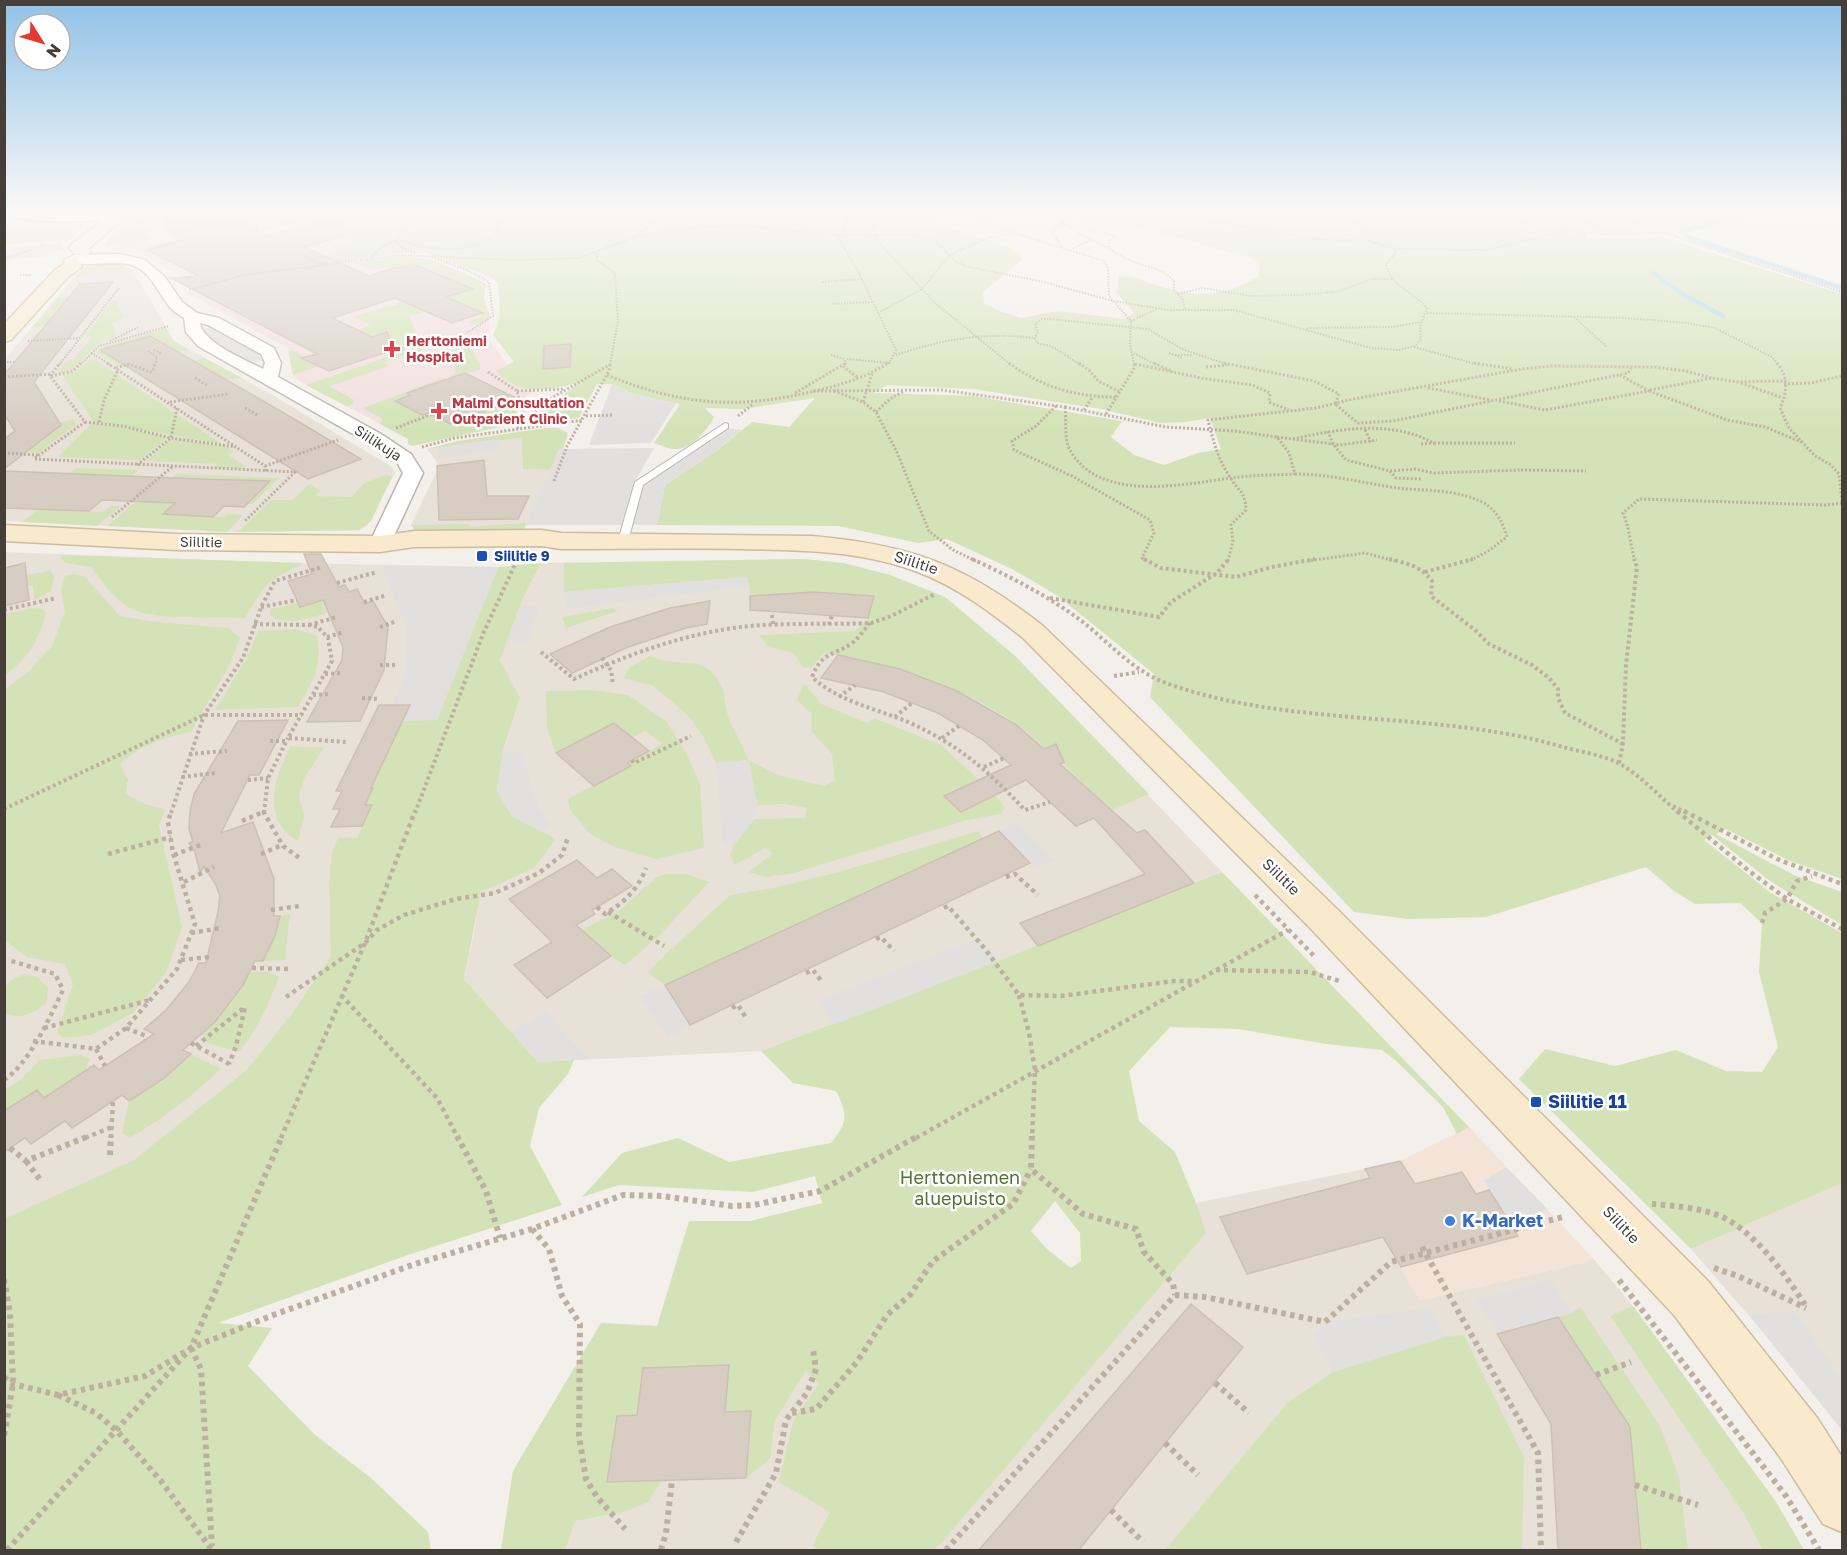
<svg xmlns="http://www.w3.org/2000/svg" width="1847" height="1555" viewBox="0 0 1847 1555" font-family="'Golos Text',sans-serif">
<style>
.residential{fill:#e7e1d8}
.commercial{fill:#f3e4d7}
.education{fill:#ebe2d5}
.medical{fill:#f2dfdf}
.green{fill:#d4e3b7;fill-rule:evenodd}
.parking{fill:#e2e0de}
.lines{fill:none;stroke-linecap:round;stroke-linejoin:round}
.stream{stroke:#add7e9;stroke-width:4.5}
.building{fill:#d7cdc3;stroke:#cec1b4;stroke-width:1.5}
.lane-casing{stroke:#beb6ad;stroke-width:2}
.street-casing{stroke:#beb6ad;stroke-width:3}
.secondary-casing{stroke:#cebc9e;stroke-width:3}
.path-far4{stroke:#beb0a0;stroke-width:2;stroke-dasharray:1.5 1.5;stroke-linecap:butt}
.path-far3{stroke:#beb0a0;stroke-width:3;stroke-dasharray:2 2;stroke-linecap:butt}
.path-far2{stroke:#beb0a0;stroke-width:4;stroke-dasharray:3 3;stroke-linecap:butt}
.path-far1{stroke:#beb0a0;stroke-width:4.5;stroke-dasharray:4 4;stroke-linecap:butt}
.path{stroke:#beb0a0;stroke-width:6;stroke-dasharray:4.5 4.5;stroke-linecap:butt}
.lane{fill:#fff;fill-rule:evenodd}
.street{fill:#fff;fill-rule:evenodd}
.secondary{fill:#f9eace;fill-rule:evenodd}
.health-dot{fill:#e0444e;stroke:#fff;stroke-width:2}
.transit-dot{fill:#1a4fb4;stroke:#fff;stroke-width:2}
.shop-dot{fill:#3f7fe0;stroke:#fff;stroke-width:2}
.labels{text-anchor:middle;stroke-width:5;stroke-linejoin:round;paint-order:stroke}
.far-health-label{font-size:14px;font-weight:bold;fill:#be3a42;stroke:#fff;text-anchor:start}
.far-street-label{font-size:14px;fill:#463f39;stroke:#fff}
.far-transit-label{font-size:14px;font-weight:bold;fill:#164399;stroke:#fff;text-anchor:start}
.street-label{font-size:15px;fill:#463f39;stroke:#fff}
.near-transit-label{font-size:18px;font-weight:bold;fill:#164399;stroke:#fff;text-anchor:start}
.near-park-label{font-size:18px;fill:#517231;stroke:#fff}
.near-shop-label{font-size:18px;font-weight:bold;fill:#366cbe;stroke:#fff;text-anchor:start}
</style>
<rect width="100%" height="100%" fill="#f3efea"/>
<path class="residential" d="M92 264 120 265 133 270 174 341 274 396 392 467 395 473 367 526 359 530 238 532 5 521V359L75 277 84 268Z
M521 438 523 469 552 470 523 532 415 530 411 525 437 471V462L427 449Z
M5 552 287 563 498 567 328 1001 134 1168 5 1221Z
M804 559 843 563 890 575 945 597 1015 656 1222 872 995 962 761 1051 538 1062 464 979 474 933 503 750 520 698 499 660 523 598 541 563Z
M1365 1169 1379 1193 1361 1198 1420 1300 1583 1263 1593 1258 1637 1311 1776 1502 1804 1550H501L513 1471 601 1323 772 1333 918 1490 1196 1203Z
M1842 1183V1430L1789 1362 1691 1249Z"/>
<path class="commercial" d="M1469 1127 1593 1258 1584 1263 1419 1300 1360 1198 1379 1193 1365 1169 1400 1161Z"/>
<path class="education" d="M245 211H399L322 256 271 271 183 276 139 254 107 249 148 239 145 235 156 230Z"/>
<path class="medical" d="M403 256 432 260 464 272 486 284 484 298 490 328 487 337 507 364 549 384 536 389 515 405 417 443 304 384 293 376 288 348 186 293 244 276Z"/>
<path class="green" d="M161 211H245L156 230 145 234 149 239 105 248 104 245 125 219Z
M363 211C382 211 412 216 429 211H937L930 222 1007 246 1023 259 983 292 984 303 999 311 1021 318 1058 311 1124 319 1134 313 1117 293 1119 276C1135 276 1145 282 1159 286 1199 298 1221 297 1258 277L1260 265 1252 258 1129 225H1092L1079 221 1125 211H1465L1538 229 1587 234 1586 238H1655V235L1842 294V879L1790 861 1726 829 1716 834 1794 875 1842 892V925L1770 881 1712 835 1704 840 1771 893 1842 933V1183L1691 1249 1519 1079 1545 1049 1615 1066 1676 1050 1726 1071 1762 1072 1778 1047 1759 972 1762 923 1740 903 1695 904 1674 891 1646 867 1486 917 1409 919 1354 912 1150 697 1154 674 1058 596 1012 569 947 539 918 543 838 526 657 525 665 485 716 451 752 422 789 427 815 398 743 409 705 408 714 417C707 431 690 451 673 449 667 448 660 445 654 443L680 404 633 394 612 384H597L579 418 528 424 535 415 578 384C571 383 567 387 560 387 531 391 518 392 495 371L514 362 493 335 500 317 498 283 491 277 426 253H399L328 264 322 256 348 242 338 238H304L378 218ZM887 385 973 389 1102 409 1160 423 1185 422 1210 418 1221 449 1198 453 1164 465 1134 455 1111 437 1122 421 973 396 874 393Z
M1472 211H1740C1718 216 1696 223 1673 228 1608 241 1535 226 1472 211Z
M4 215 46 222 81 221 84 224 71 240 7 244 5 246Z
M403 256 432 260 481 281 486 284 484 298 490 317 482 322 462 328 472 324 468 322 483 316 444 296 472 288 418 266 397 270 389 267 370 269 353 263Z
M99 263 120 265 133 270 119 274 121 270 91 272 87 276 75 277 84 268Z
M70 297 46 326 32 327 58 298Z
M113 300H115L124 318 112 323 116 336 98 344 71 370 60 373 58 371 66 361 74 359 92 336H85Z
M403 301 425 311 410 316 419 343 424 347 420 353 411 357 406 355 384 362 389 366 330 386 354 400 352 405 346 406 306 385 401 352 358 330 371 325 353 317 387 306 390 307Z
M166 328 174 341 189 350 164 353 157 348 167 345 151 335 101 350 129 363 119 366 96 352 105 346Z
M462 341 468 343 480 364V370L451 377 455 373 454 345Z
M293 350 319 366 293 375 288 351Z
M92 358 222 444 93 421 62 375 76 371Z
M204 358 242 378 221 380 191 362Z
M443 378 446 379 408 393 412 396 395 401 422 415 429 413 451 424 510 402 515 405 518 417 513 424 412 446 408 444V439L380 424 383 419 363 408Z
M73 419 77 424 38 453 5 451V443L36 445 60 425 59 423Z
M92 423 127 428 167 438 140 460 58 457Z
M546 428H558L568 433 563 449H559L552 470 523 469 521 438 427 449 457 441Z
M175 439 227 447 234 452 228 455 246 467 242 469 212 468 218 464 146 461 169 441Z
M76 468 138 470 132 476 82 474 71 483 57 482Z
M177 474 279 478 253 504H248L269 481 201 478 188 490 165 484Z
M387 474 392 477 371 521 359 530 238 532 271 500H292L310 484 320 490 316 496 352 497 363 484Z
M144 494 145 502 157 503 163 497 181 498 164 515 223 517 227 514 243 515 227 532 107 526Z
M111 506H121L97 526 22 522 39 509 103 512Z
M526 523 522 532H425L415 530 411 525 469 524V527Z
M64 555 304 563C267 581 266 582 245 618 217 617 158 620 134 610 115 602 103 582 91 567L66 563 60 558Z
M804 559 843 563 890 575 945 597 1015 656 1149 794 1112 810C1080 782 1050 749 1016 724 965 687 886 662 824 653L811 668 803 667 794 653 769 647 759 635 855 631 868 618 874 596H751L747 577 564 592V563Z
M541 563 523 598 500 660 520 698 503 750 497 791 512 816 556 839 534 868 481 892 464 979 538 1062 574 1060 568 1074 539 1108 530 1146 562 1205 408 1255 218 1323 272 1328 248 1366 314 1434 371 1478 428 1532 431 1550H5L4 1219 134 1160 247 1070 290 1016 331 957 329 881 332 852 338 838H357L372 805H365L373 788H366L402 721 437 719 498 567Z
M51 571 54 577 51 591 34 600 33 585 27 586 26 575Z
M74 574 85 577 120 616 155 622 229 628 240 638 231 662 191 732C167 736 137 747 120 764L128 779 126 794 145 804 165 809 159 826 182 927 166 973 133 1013 91 1035 63 1038 57 1033 73 984 65 964 27 957 5 940 4 690 27 673 52 646 65 612 61 589 65 576Z
M321 601 327 613C309 618 286 627 270 615L271 609 298 603 300 607Z
M33 608 43 609 46 613C38 643 29 656 5 676V614Z
M613 608 618 611 566 628 562 617Z
M295 629 317 636C323 667 313 680 298 707L215 710 248 656 258 631Z
M650 656 664 661 697 664 707 668 715 675 723 689 728 717 749 760 777 775 824 786 835 780 832 754 811 731 812 714 797 700 804 683 821 704 867 723 874 718 941 745 979 780 945 796 995 795 1005 808 1000 814 967 820 794 873 766 877 748 872 773 854 765 848 735 865 730 855 734 845 754 819 805 818 807 808 785 804 757 805 749 760 716 763 704 738 692 720 674 703 653 686 624 678 629 668Z
M593 690 628 695 666 721 686 752 700 785 704 848 656 859 614 847 589 833 570 810 568 799 630 766 627 763 662 744 645 731 632 738 614 723 556 753 547 728 546 691Z
M291 746 324 748 305 777 299 795 304 816 298 841C260 819 274 778 291 746Z
M979 831 983 839 665 985 647 972 730 895 773 888 839 872Z
M1222 872 1469 1127 1457 1134 1443 1107 1395 1060 1382 1050 1327 1044 1238 1029 1170 1027 1129 1071 1139 1121 1175 1152 1196 1203 1206 1233 935 1550H819L812 1546 830 1512 779 1482 793 1421 819 1384 806 1371 775 1420 770 1459 746 1478 751 1412H725L728 1365 643 1368 637 1415 617 1416 608 1482 662 1480 648 1502 627 1511 575 1521 565 1550H501L513 1471 601 1323 657 1326 689 1221H750L822 1203 815 1176 753 1192 619 1185 582 1197 622 1153 678 1138 729 1162 831 1143C848 1121 848 1116 836 1091L793 1083 761 1051 995 962ZM1055 1201 1080 1233 1081 1261 1071 1268 1047 1249 1031 1231Z
M667 874H687L709 882 659 936 625 965 611 956 582 930 619 911 657 877Z
M290 914 285 960 263 961 275 936 280 916Z
M250 972H269L279 977C269 1004 257 1030 239 1052L207 1043 201 1034C221 1017 238 996 250 972Z
M25 974 37 977 48 987 47 1002C34 1014 22 1019 5 1014 4 990 0 983 25 974Z
M191 1054 221 1069C192 1096 163 1119 129 1138L122 1133 129 1101 163 1079Z
M81 1055 90 1058 85 1072 44 1098 37 1090 5 1111V1090L22 1079 39 1060Z
M1633 1306 1776 1502 1804 1550H1763L1743 1512 1610 1316Z
M1580 1307 1660 1426 1679 1477 1688 1550H1641L1630 1427 1558 1317 1572 1313Z
M1464 1335 1524 1457 1522 1550H1165L1288 1402 1333 1372 1445 1337Z"/>
<path class="parking" d="M44 242 47 245 60 242 65 250 49 253 44 257 5 259V254L12 253 8 250Z
M122 270 113 282 80 284 91 272Z
M210 327 259 353 262 360 249 364 198 331Z
M612 384 633 394 676 403 651 443 589 445Z
M726 428 741 430 716 451 665 485 657 525H628L642 484Z
M499 439V450L439 458 438 447Z
M654 448 638 476 622 525H526L559 449Z
M382 566 498 567 437 720 402 721 409 705H392L403 680 407 658V629Z
M747 577 749 586 566 609 564 592Z
M540 605 527 643H506L521 606Z
M503 750 522 753 539 809 551 825 542 832 512 816 497 791Z
M749 760 757 805 754 819 734 845 723 843 716 763Z
M1017 822 1054 860 1037 868 999 831Z
M981 937 998 958 995 962 833 1025 820 1000Z
M665 985 690 1025 667 1038 640 996Z
M545 1012 589 1059 538 1062 512 1032Z
M1506 1167 1547 1208 1513 1228 1484 1181Z
M1550 1280 1572 1313 1497 1334 1476 1300Z
M1429 1308 1445 1337 1333 1372 1313 1335 1325 1322Z
M1795 1312 1842 1379V1430L1748 1314Z"/>
<g class="lines">
<path class="stream" d="M1815 211 1747 215 1681 232 1688 237 1842 288
M1653 273 1686 296 1723 316"/>
</g>
<path class="building" d="M165 211H255L258 238 341 217 346 236 304 247 369 276 394 268 418 266 473 289 446 297 483 313 452 323 395 298 332 318 372 337 387 332 392 346 396 349 329 371 301 358 317 354 171 278 199 276 147 250 188 239 165 228Z
M113 282 34 382 61 425 4 469V439L15 431 4 414V375L80 284Z
M150 336 296 420 361 459 308 479 100 350Z
M571 344 570 367 543 369 544 346Z
M465 373 514 397 500 402 504 404 451 424 429 413 422 415 395 401 410 395 407 393Z
M484 460 487 496H529L518 519 439 520 437 466Z
M4 471 200 479 270 481 244 507 224 506 213 517 163 514 175 503 102 500 89 511 4 508Z
M304 554H321L339 587 345 585 349 592 357 589 365 604 373 601 388 627 384 670 360 721 307 722 342 660 343 647 323 600 300 607 288 581 312 574Z
M25 563 29 600 4 606V568Z
M813 592 874 596 868 618 750 610V596Z
M710 601 707 624 686 628 628 647 572 673 550 654 610 627 670 608Z
M838 655 900 669 957 691 1015 724 1044 749 1056 744 1064 762 1060 764 1137 833 1145 830 1194 883 1038 946 1020 923 1145 874 1094 818 1076 826 1026 780 961 812 944 796 1011 765 983 740 938 713 884 692 821 678Z
M379 705H410L371 788H373L365 805H372L362 826 331 827 340 809H333L342 791H336Z
M288 720 259 775H250L221 833 253 822 274 879V916H280L275 936 263 961H255L243 985 215 1022 183 1050 191 1054 163 1079 129 1101 122 1095 72 1128 65 1121 31 1144 25 1138 4 1152V1111L37 1090 44 1098 94 1065 99 1070 154 1034 144 1029 166 1010 189 982 199 963H206L218 912 220 896 216 885 204 866 200 873 195 852 189 843 193 842 189 829 190 811 194 794 238 721Z
M614 723 649 751 627 763 631 766 594 786 556 753Z
M999 831 1030 863 690 1025 665 985Z
M577 860 597 878 612 869 632 886 592 910 595 914 576 925 611 956 547 998 514 965 552 942 509 899Z
M1400 1161 1415 1184 1462 1172 1476 1194 1489 1190 1518 1236 1401 1267 1383 1237 1247 1274 1220 1217 1370 1178 1365 1169Z
M1191 1304 1243 1347 1078 1551H978Z
M1558 1317 1630 1427 1641 1551H1558L1551 1424 1497 1334Z
M729 1365 725 1412 751 1411 746 1478 607 1482 617 1416 637 1415 643 1368Z"/>
<g class="lines">
<defs>
<path id="lane" d="M725 423 728 424V428L643 485 628 541 623 544 619 543 618 541 635 482Z"/>
<path id="street" d="M4 211 48 214 110 212 117 216 110 220C87 221 21 226 4 211Z
M120 254 145 260 165 277 182 302 197 313 219 318 274 348 281 363 278 377 381 434 411 454 423 473 388 549 380 550 372 549 369 544 403 473 397 462 367 442 198 346 186 332 184 318C179 315 173 311 169 306 158 292 150 271 132 265 116 260 76 269 67 259L74 255ZM200 323 208 325 261 354 265 363 263 369C246 360 203 343 200 323Z"/>
<path id="secondary" d="M109 211 116 213 122 219 120 222 89 248 91 251 88 255C80 257 74 255 69 248L72 244 104 219 102 216 104 213Z
M71 258 77 259 82 267 68 277 11 340 4 342V324L56 269 63 265 65 259Z
M4 525 177 534 380 536 414 531 542 530 561 533 812 536C911 545 964 564 1043 626L1338 910 1708 1281 1818 1419 1842 1457V1532L1823 1524 1780 1457 1674 1315 1312 930 1023 638C989 611 956 586 915 571 859 550 798 550 739 549 680 548 620 549 561 549L542 546 414 547 380 552 177 550 4 541Z"/>
</defs>
<use href="#lane" class="lane-casing"/>
<use href="#street" class="street-casing"/>
<use href="#secondary" class="secondary-casing"/>
<path class="path-far4" d="M413 211 415 218 395 241 401 247 416 253
M557 211 601 216
M843 211 848 219 843 233
M971 211 992 226 1104 261 1108 268 1109 296 1131 321 1130 344 1134 365
M1050 211 1061 215 1060 220 1063 223 1112 235 1115 237 1109 241V248
M1174 211 1199 219 1307 238 1340 241 1363 239 1395 249 1486 250 1565 231
M1332 211 1363 227 1366 235 1363 239
M1467 211 1548 229 1604 234 1664 233 1736 214 1766 211
M1514 211H1519
M1560 211 1600 228
M1606 211 1644 226
M1649 211 1676 222
M138 215 166 213
M133 219 144 223
M227 221 242 224 269 236
M1063 224 1091 240 1072 249
M259 231 314 215 316 211
M871 233 883 211
M1665 233 1842 292
M871 234 934 302 1011 365
M837 235 859 273 896 350 891 360 886 365
M637 236 667 211
M397 239C431 250 465 257 496 234L500 221 516 211
M1091 240C1103 244 1111 250 1121 256 1138 266 1161 266 1174 281V290L1183 300 1185 309 1183 310
M1062 247 1053 234 1055 227 1071 218 1107 211
M150 248 182 240 169 233 256 213
M597 253V260L615 273 618 321 610 365
M304 256 322 265
M371 257 382 247 395 241
M432 257 467 270 489 282 493 316 465 334
M4 259 31 250
M20 275H32
M822 282 862 279
M189 290 244 275 401 255 514 260 579 258 635 237 679 229 738 225 837 235H914L934 240 958 263 969 267 1044 282 1113 301 1169 310H1234L1371 348 1399 350 1415 346 1421 339 1420 327 1427 308C1414 292 1390 286 1386 264L1396 253 1395 249
M1178 294 1202 288 1251 296 1299 295 1335 292 1372 279H1392
M832 304 872 302
M878 313 922 289 950 255 987 238 1012 234
M1427 313 1626 318 1687 323 1715 328 1772 357 1778 365
M1574 317 1607 347
M1131 321 1157 309
M1307 328 1392 327 1422 322
M28 341 79 338
M110 341 139 327
M1414 347 1479 365
M154 350 162 354
M148 351 157 357 155 365
M1131 352 1157 365
M1169 353 1183 358
M831 355 844 359 846 365
M896 355C942 339 986 332 1035 338
M1175 355H1193
M847 359 890 363
M4 362H15
M1135 364 1137 365
M59 365 119 288
M80 365 92 353
M110 365 92 353 99 346 169 326
M127 365H130
M1081 365 1051 346 1037 343 1035 338 1038 332 1035 324 1042 319H1048L1148 329 1182 349 1229 365"/>
<path class="path-far3" d="M107 363 265 466 266 472
M1009 363C1042 387 1075 397 1116 397
M1079 363 1090 371 1098 381 1120 392
M1154 363 1173 372
M1224 363 1314 381 1339 394 1335 404 1358 423 1393 421 1628 373 1631 368
M1474 363 1512 369
M1777 363C1789 377 1787 393 1780 408L1789 428 1814 455 1831 465 1839 474 1842 501
M1135 364 1201 378 1252 385 1270 393 1269 402 1289 410
M843 366 858 378
M1206 367 1227 365
M116 368 129 364 150 372 153 371 155 363
M488 372 517 391 524 419
M607 375C684 406 738 410 819 390 843 384 867 377 888 363
M50 376 60 363
M51 376 73 371 81 363
M4 377 52 374
M195 378 208 386
M1741 383 1783 398
M1784 384 1811 383 1842 376
M1428 388 1491 400
M1650 390 1712 378 1737 382 1786 381
M517 391 565 389
M813 391 942 390 1065 407
M834 391 863 402 876 412 896 450 929 531 953 550 976 561
M1649 391 1727 420 1765 427 1801 442
M795 393 846 363
M1499 401 1545 410 1649 391 1620 375
M170 402 228 394
M863 402 872 374
M1056 406 1036 426 1012 441 1014 450 1072 476 1150 520 1154 533 1142 558 1147 561
M1065 407 1166 427 1235 431 1277 437 1289 453 1295 474C1274 475 1252 475 1231 478 1184 484 1102 503 1071 452 1063 439 1067 422 1065 407Z
M245 408 257 415
M1084 410 1092 398
M876 412 890 399 904 391
M1106 414 1135 367 1134 363
M586 416 612 415
M738 416 753 404
M85 422 122 426 171 438 236 447
M99 422 104 400 118 370
M4 427 6 429
M396 428 432 414
M517 428 548 400 609 365
M1365 430 1371 442
M1328 431 1333 444 1346 460 1390 471 1415 469 1434 473 1520 470
M1277 437 1340 445 1377 440
M1293 439C1338 429 1393 419 1435 444
M1434 443H1515
M1421 444 1435 443
M422 447 455 438 583 420
M4 453 38 455
M35 458 85 422 50 376
M35 459 295 472 245 521
M137 465 171 438 177 408
M265 466 338 440
M1521 470 1586 471
M1390 471 1396 478 1422 479
M1295 474C1330 474 1363 483 1397 488 1425 491 1458 489 1484 503 1497 511 1503 523 1507 537L1487 552 1469 561
M554 481 567 446 609 371 610 363
M112 517 172 467
M1228 561 1233 541 1231 525 1246 510C1245 490 1239 493 1230 477 1218 460 1213 440 1208 420L1316 408 1353 399 1522 369 1551 366 1655 367 1686 371 1712 378
M1307 561 1365 553 1395 561
M1635 561C1630 544 1630 529 1623 513L1639 499 1825 505 1842 503"/>
<path class="path-far2" d="M972 559C1009 576 1046 595 1079 619 1108 641 1131 670 1166 683 1293 729 1434 709 1563 747 1581 752 1604 755 1620 764 1641 776 1660 797 1679 813
M1144 559 1161 568 1236 577 1272 567 1315 559
M1389 559C1406 563 1421 566 1432 581L1431 596 1475 630 1489 644 1532 665 1549 678 1558 689V698L1565 713 1623 744
M1425 572 1473 559
M337 583 377 572
M1050 598 1159 617 1171 602 1217 573 1229 559
M364 602 387 595
M261 607 297 600
M4 610 56 598
M772 615 773 625
M870 623C864 630 858 639 851 644 832 656 822 652 812 677 839 702 875 708 908 722 959 745 986 769 1025 810L1050 802
M254 624 308 625 318 627 328 638 332 661 288 738 347 742
M309 625 337 617
M829 625 832 615
M380 627 397 621
M327 637 344 632
M541 652 574 679C627 655 683 634 741 627 784 622 828 625 871 623L889 617 935 594
M602 658 611 670 613 684
M380 665H398
M325 674 341 673
M1114 676 1139 672
M313 695 330 694
M839 697 855 685
M362 698 380 699
M895 717 912 703
M942 738 959 726
M270 741H287
M189 754 227 751
M632 760 634 763 691 736
M1619 763 1623 744 1626 665 1637 567 1634 559
M984 767 1004 758
M182 777 215 773
M248 780 268 778
M1673 806 1687 813
M4 809 204 715H302
M171 813 204 715 243 658 262 605 275 581 322 567
M264 813 268 778 288 738
M415 813 483 634 517 560"/>
<path class="path-far1" d="M263 811 283 846 301 859
M1677 811 1749 871 1787 899 1842 929
M1684 811 1777 859 1842 884
M242 821 263 812
M108 854 171 837
M261 854 282 845
M174 855 203 844
M1006 877 1015 874 1038 895
M184 882 214 867
M1255 895 1316 958
M597 907 605 914C624 903 638 889 646 868
M944 908 948 906 985 949 1019 995 1061 996 1174 981H1194
M271 910 299 906
M608 912 664 946
M1762 923 1765 913 1787 899 1797 881 1812 876
M191 933 221 928
M876 939 881 937 894 951
M181 960 210 957
M252 968 292 969
M1216 970 1310 972 1339 981
M806 973 813 970 822 982
M341 995 437 1098 458 1138
M1019 995 1029 1033 1035 1070 1032 1138
M286 997 365 943 377 930 404 915 456 899 495 893 539 873 562 855 568 837
M732 1008 738 1005 746 1018
M44 1028 150 1000
M126 1028 146 1036
M33 1041 96 1049 126 1028 177 969 195 924 173 853 168 822 171 811
M191 1043 233 1066
M196 1046 245 1007 236 1046 229 1064
M96 1049 105 1066
M4 1080C29 1064 50 1017 63 990L55 974 8 960
M85 1138 112 1127
M111 1138 113 1101
M281 1138 365 943 415 811
M916 1138 1288 930"/>
<path class="path" d="M457 1136 486 1191 500 1238
M1032 1136 1031 1169 1083 1214 1136 1229 1144 1252 1173 1284 1175 1295
M10 1148 26 1161 89 1136
M110 1155 111 1136
M26 1161 41 1181
M1652 1204C1676 1206 1708 1208 1730 1221 1761 1240 1788 1278 1807 1308
M532 1229 549 1249 562 1296 580 1324 579 1436 586 1479 597 1497 625 1529
M1422 1247 1538 1453 1541 1550
M1714 1268 1738 1276 1806 1308
M4 1279 10 1313 13 1384 4 1437
M1619 1280 1786 1496 1819 1550
M1175 1295 1205 1297 1325 1322 1391 1262 1563 1217
M191 1348 201 1369 212 1546
M1596 1375 1631 1362
M4 1377 13 1384 58 1395 145 1376 191 1348 276 1314 415 1264 532 1229 623 1195 662 1196 732 1206 754 1205 820 1191 918 1136
M1215 1383 1249 1413
M58 1395 96 1413 117 1431 161 1481 212 1550
M792 1413 816 1409 857 1362 887 1315 910 1295 933 1261 1013 1204 1031 1169
M1165 1443 1198 1475
M1635 1485 1698 1505
M1111 1510 1143 1542
M736 1542 776 1473 786 1420 807 1393 816 1369 813 1349
M7 1550 191 1348 282 1136
M661 1550 666 1533 672 1480
M946 1550 1175 1295"/>
<use href="#lane" class="lane"/>
<use href="#street" class="street"/>
<use href="#secondary" class="secondary"/>
</g>
<linearGradient id="sky" x2="0" y2="1"><stop stop-color="#90c2e8"/><stop offset="0.49" stop-color="#faf8f6"/><stop offset="1" stop-color="#faf8f6" stop-opacity="0"/></linearGradient>
<rect width="1847" height="429" fill="url(#sky)"/>
<g class="health-dot">
<path d="M389 340h6v6h6v6h-6v6h-6v-6h-6v-6h6z"/>
<path d="M436 402h6v6h6v6h-6v6h-6v-6h-6v-6h6z"/>
</g>
<g class="transit-dot">
<rect x="476" y="550" width="12" height="12" rx="3"/>
<rect x="1530" y="1096" width="12" height="12" rx="3"/>
</g>
<circle class="shop-dot" cx="1450" cy="1221" r="6"/>
<g class="labels">
<g class="far-health-label">
<text x="406" y="346">Herttoniemi<tspan x="406" dy="16">Hospital</tspan></text>
<text x="452" y="408">Malmi Consultation<tspan x="452" dy="16">Outpatient Clinic</tspan></text>
</g>
<g class="far-street-label">
<text transform="translate(378 443) rotate(33)" y="5">Siilikuja</text>
<text transform="translate(201 542) rotate(1)" y="5">Siilitie</text>
</g>
<g class="far-transit-label">
<text x="494" y="561">Siilitie 9</text>
</g>
<g class="street-label">
<text transform="translate(916 563) rotate(18)" y="5">Siilitie</text>
<text transform="translate(1281 877) rotate(44)" y="5">Siilitie</text>
<text transform="translate(1621 1225) rotate(46)" y="5">Siilitie</text>
</g>
<g class="near-transit-label">
<text x="1548" y="1108">Siilitie 11</text>
</g>
<g class="near-park-label">
<text x="960" y="1184">Herttoniemen<tspan x="960" dy="21">aluepuisto</tspan></text>
</g>
<g class="near-shop-label">
<text x="1462" y="1227">K-Market</text>
</g>
</g>
<rect width="1847" height="1555" fill="none" stroke="#463f39" stroke-width="12"/>
<g transform="translate(42 42) rotate(127)"><circle r="28" fill="#ffffff" stroke="#b5b2b0" stroke-width="1.5"/>
<path d="M0-4.5L10 22L0 15L-10 22Z" fill="#e43830"/>
<text y="-9" font-size="16" font-weight="bold" text-anchor="middle" fill="#463f39">N</text>
</g>
</svg>
